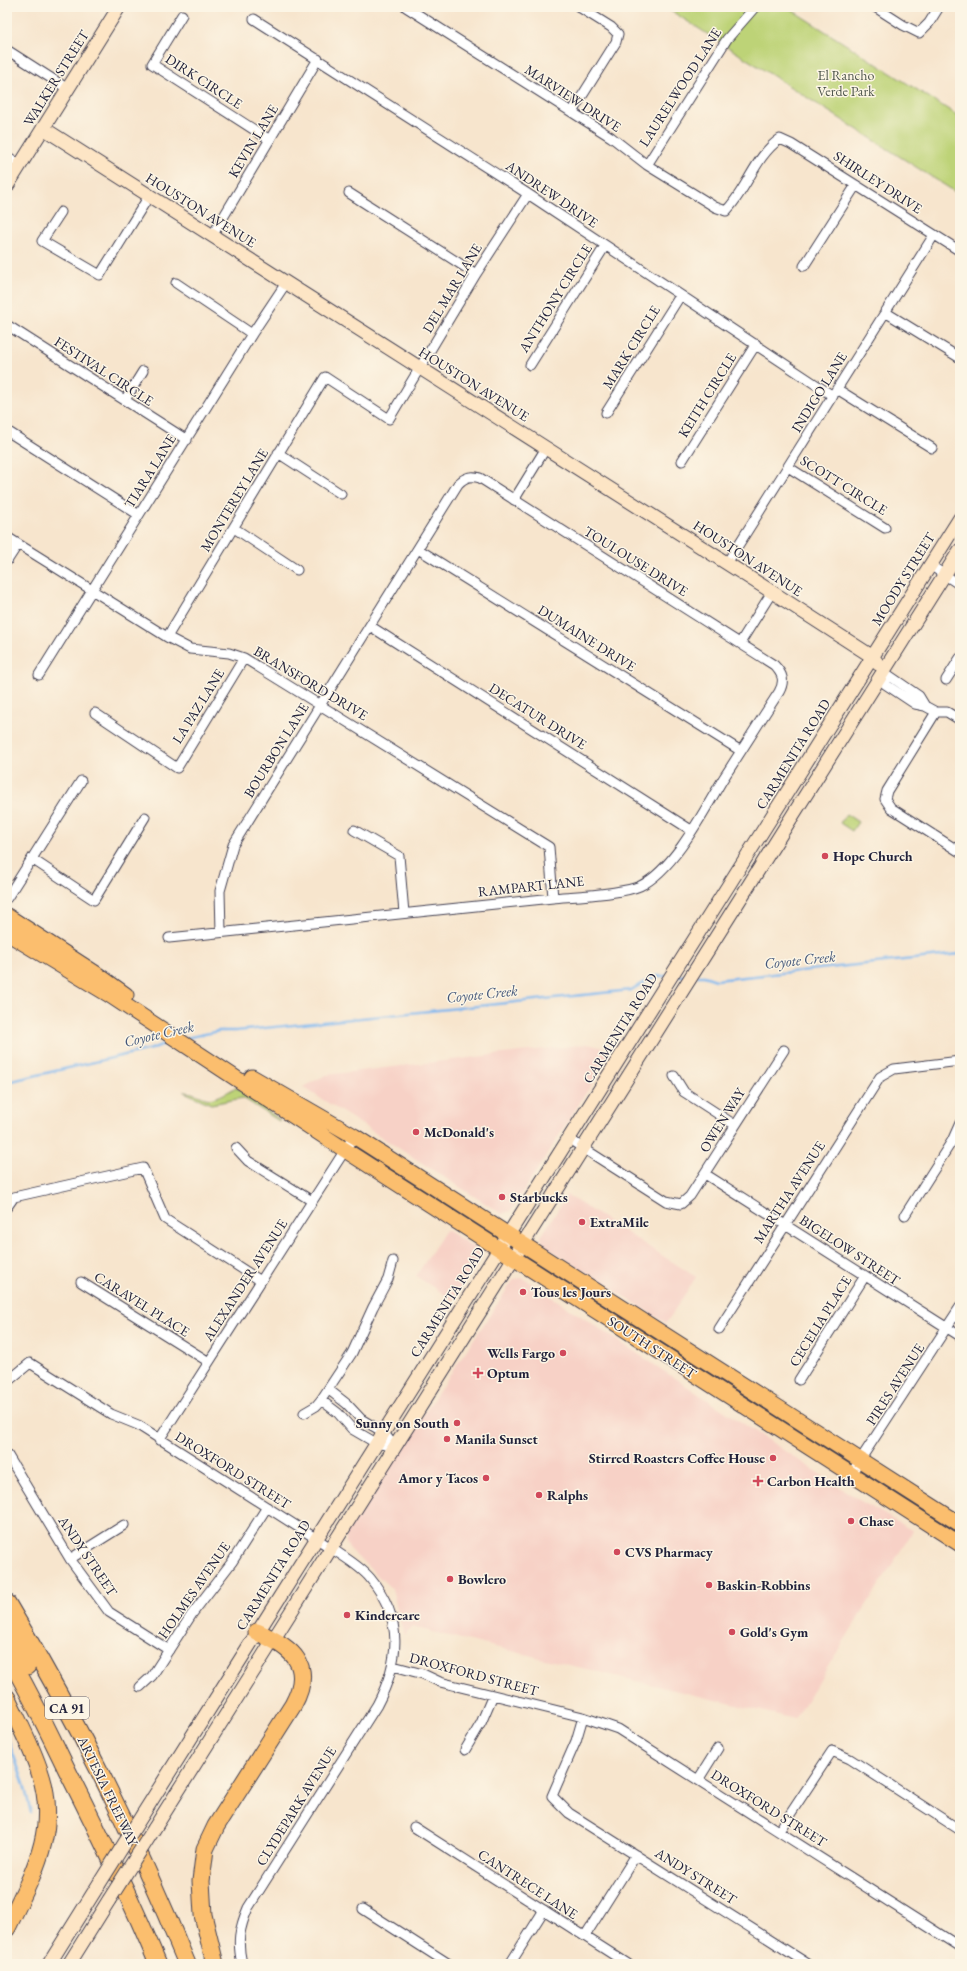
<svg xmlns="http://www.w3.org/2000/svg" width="967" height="1971" viewBox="0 0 967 1971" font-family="'EB Garamond',serif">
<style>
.built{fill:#f7d1c6}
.green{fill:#bdd377;stroke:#707a59}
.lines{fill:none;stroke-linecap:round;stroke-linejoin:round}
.stream{stroke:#7eb7ef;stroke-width:2.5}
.street-casing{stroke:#423f51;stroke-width:11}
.secondary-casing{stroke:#423f51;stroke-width:15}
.primary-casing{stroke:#423f51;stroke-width:17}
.highway-casing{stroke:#423f51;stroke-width:19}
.street{stroke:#fff;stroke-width:9}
.secondary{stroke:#fde5c5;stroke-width:13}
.primary{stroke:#fbbe6e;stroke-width:15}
.highway{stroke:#fbbe6e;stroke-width:17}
.secondary-bridge-casing{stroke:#423f51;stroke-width:15;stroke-linecap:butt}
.secondary-bridge{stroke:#fde5c5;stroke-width:13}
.poi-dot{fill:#d1495b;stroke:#fcf5e5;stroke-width:1.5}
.labels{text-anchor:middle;stroke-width:3;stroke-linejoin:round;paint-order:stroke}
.shield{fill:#fcf5e5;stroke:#63616e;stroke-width:1}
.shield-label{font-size:13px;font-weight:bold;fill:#22223b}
.park-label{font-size:14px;fill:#50574d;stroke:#fcf5e5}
.street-label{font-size:14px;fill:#22223b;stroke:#fcf5e5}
.poi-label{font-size:14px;font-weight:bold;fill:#22223b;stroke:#fcf5e5;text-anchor:start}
.water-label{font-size:15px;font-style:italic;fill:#42567a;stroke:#fcf5e5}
</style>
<rect width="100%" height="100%" fill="#fcf5e5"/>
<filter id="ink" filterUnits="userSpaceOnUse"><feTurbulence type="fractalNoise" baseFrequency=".025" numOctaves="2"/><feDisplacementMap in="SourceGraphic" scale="8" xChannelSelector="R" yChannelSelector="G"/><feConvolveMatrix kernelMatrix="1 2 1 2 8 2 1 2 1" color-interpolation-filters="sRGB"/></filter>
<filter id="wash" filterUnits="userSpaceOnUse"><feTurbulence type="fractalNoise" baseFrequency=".012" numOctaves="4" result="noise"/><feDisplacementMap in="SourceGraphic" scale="16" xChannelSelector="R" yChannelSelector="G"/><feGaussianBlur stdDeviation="0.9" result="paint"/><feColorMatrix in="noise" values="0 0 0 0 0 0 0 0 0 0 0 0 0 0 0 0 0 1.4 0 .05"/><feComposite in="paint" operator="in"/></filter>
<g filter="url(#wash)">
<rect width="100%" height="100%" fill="#f7e5cd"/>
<path class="built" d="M587 1044 600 1047 610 1055 511 1211 502 1214 303 1087 326 1075Z
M567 1195 696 1277 666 1323 543 1245 541 1237Z
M446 1230 477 1249 481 1256 453 1300 416 1276Z
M523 1278 859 1500 913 1531 795 1719 412 1627 404 1635 392 1589 349 1549 346 1543V1531L514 1279Z"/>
<path class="green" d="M665 7H787L960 117V195Z
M846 814 858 822 852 831 840 823Z
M235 1088 239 1089 280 1120 279 1121 243 1098 211 1104 184 1092C192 1092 198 1095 205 1098 214 1101 227 1092 235 1088Z"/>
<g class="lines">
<path class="stream" d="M676 976H687
M698 976H704L716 980 960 954
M186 1038 219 1031H236L631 990 656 976H667
M7 1082 151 1049 169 1042
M7 1737 24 1784 31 1813"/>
</g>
</g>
<g filter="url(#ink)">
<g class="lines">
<defs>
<path id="street" d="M406 7 611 137 647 165 715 207 726 211C747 190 755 156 780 139L791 144 960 251
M875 7 903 25 919 33 929 23 939 7
M182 15 152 64 270 140
M254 19 528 194 833 396
M7 50 68 89
M572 112 616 42 618 34 611 27 579 7
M7 156 20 165
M647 165 727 39 755 7
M349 193 476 274
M61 212 42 241 100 275 149 196
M212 236 318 59
M804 266 856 185
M176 283 252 334
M885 312 960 358
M7 325 187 440
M530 365 605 246
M837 389 932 448
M125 400 143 371
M606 413 680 296
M7 431 139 515
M278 453 341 494
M682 461 756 344
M788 467 885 528
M514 500 546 448
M234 528 297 570
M7 537 167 637 190 649 229 653 244 658 549 847 553 898
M418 549 741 751
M7 561 18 544
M727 563 934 235
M930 565 960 585
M370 626 691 830
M167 637 325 377 389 419 476 274 528 194
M740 643 772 592
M884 672 885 684 915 704 925 706 936 712H947L960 720
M884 672 919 696 925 706
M39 675 252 334 286 283
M946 680 960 658
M936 712 887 791 885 799 891 808 960 852
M95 713 177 768 244 658
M354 830 399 856 404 913
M32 859 94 900 145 817
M7 898 81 781
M169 938 553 898C575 896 622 894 640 886 674 870 704 811 723 779 742 750 760 721 779 692 785 681 783 674 774 665L480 478C471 475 465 477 458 484L233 845 220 891 221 932
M674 1076 684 1092 735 1125
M569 1139 666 1201 681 1204 690 1196 784 1050
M236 1148 248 1161 312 1201
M705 1174 960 1336
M7 1207 14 1197 143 1168 165 1219 261 1281
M905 1215 952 1141 960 1123
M81 1282 209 1362
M719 1329 880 1077 894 1069 960 1061
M799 1380 865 1276
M7 1382 30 1363 111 1414 138 1425 331 1548C344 1557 360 1566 370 1578 404 1619 400 1661 377 1705L248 1908C239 1929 237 1942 242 1964
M329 1390 347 1404 361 1419 383 1432 395 1447
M321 1400 338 1413 352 1429 376 1443 395 1447
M304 1413 316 1406 321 1400 352 1353 373 1307 388 1279 393 1261
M159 1440 354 1136
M7 1454 70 1559 109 1612 169 1650
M851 1474 960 1307
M70 1559 124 1525
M393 1666 423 1674 440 1682 583 1717 618 1729 960 1947
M140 1687 152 1676 192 1614 232 1562 267 1507
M583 1717 576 1741 552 1796 569 1813 808 1964
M465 1750 481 1723 493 1695
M698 1780 718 1748
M414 1827 628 1964
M779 1831 832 1751 850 1759 960 1830
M363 1909 449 1964
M585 1936 636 1855
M510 1964 544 1910"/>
<path id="secondary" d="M43 128 772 592 873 657 878 664
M7 186 119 7
M143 1814 960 518
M154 1829 960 550
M49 1964 99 1884
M69 1964 109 1900"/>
<path id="primary" d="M7 916 98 975 126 995
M7 933 108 994 345 1150 960 1544
M252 1077 354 1136 960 1524"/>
<path id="highway" d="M7 1603C76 1718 136 1839 187 1964
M7 1631 27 1666
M7 1654C30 1692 49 1733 68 1772 100 1835 131 1899 158 1964
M7 1698C18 1722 32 1747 40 1773 60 1831 31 1877 7 1928
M215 1964 203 1915 201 1881 205 1849 216 1826 293 1705C315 1665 292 1647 257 1632"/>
</defs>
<use href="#street" class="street-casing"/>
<use href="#secondary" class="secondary-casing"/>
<use href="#primary" class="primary-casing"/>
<use href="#highway" class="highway-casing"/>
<use href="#street" class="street"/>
<use href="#secondary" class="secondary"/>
<use href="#primary" class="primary"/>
<use href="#highway" class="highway"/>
<defs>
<path id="secondary-bridge" d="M99 1884 143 1814
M109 1900 154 1829"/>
</defs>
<use href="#secondary-bridge" class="secondary-bridge-casing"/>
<use href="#secondary-bridge" class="secondary-bridge"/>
</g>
</g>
<g class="poi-dot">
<circle cx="825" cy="856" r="4"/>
<circle cx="416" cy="1132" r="4"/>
<circle cx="502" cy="1197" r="4"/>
<circle cx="582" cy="1222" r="4"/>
<circle cx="523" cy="1292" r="4"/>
<circle cx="563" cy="1353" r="4"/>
<path d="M476 1367h4v4h4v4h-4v4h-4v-4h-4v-4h4z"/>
<circle cx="457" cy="1423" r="4"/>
<circle cx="447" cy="1439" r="4"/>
<circle cx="773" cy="1458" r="4"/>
<circle cx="486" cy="1478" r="4"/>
<path d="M756 1475h4v4h4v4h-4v4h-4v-4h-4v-4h4z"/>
<circle cx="539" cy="1495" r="4"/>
<circle cx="851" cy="1521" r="4"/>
<circle cx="617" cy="1552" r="4"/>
<circle cx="450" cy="1579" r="4"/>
<circle cx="709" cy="1585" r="4"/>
<circle cx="347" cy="1615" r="4"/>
<circle cx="732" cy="1632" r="4"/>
</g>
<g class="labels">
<rect class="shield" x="45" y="1697" width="44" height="22" rx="3"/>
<g class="shield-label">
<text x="67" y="1713">CA 91</text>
</g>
<g class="park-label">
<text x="846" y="80">El Rancho<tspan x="846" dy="16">Verde Park</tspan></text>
</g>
<g class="street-label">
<text transform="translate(56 78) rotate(-58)" y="5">WALKER STREET</text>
<text transform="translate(204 81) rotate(33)" y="5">DIRK CIRCLE</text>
<text transform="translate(680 87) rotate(-57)" y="5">LAURELWOOD LANE</text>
<text transform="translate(573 98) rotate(33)" y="5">MARVIEW DRIVE</text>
<text transform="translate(253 141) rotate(-59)" y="5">KEVIN LANE</text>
<text transform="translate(878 182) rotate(33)" y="5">SHIRLEY DRIVE</text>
<text transform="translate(552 194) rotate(34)" y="5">ANDREW DRIVE</text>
<text transform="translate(201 210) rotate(32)" y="5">HOUSTON AVENUE</text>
<text transform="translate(452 288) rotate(-59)" y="5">DEL MAR LANE</text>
<text transform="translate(555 298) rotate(-58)" y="5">ANTHONY CIRCLE</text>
<text transform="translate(631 347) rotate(-58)" y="5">MARK CIRCLE</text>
<text transform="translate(104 371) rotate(33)" y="5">FESTIVAL CIRCLE</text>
<text transform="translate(474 384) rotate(32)" y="5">HOUSTON AVENUE</text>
<text transform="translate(819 392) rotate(-58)" y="5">INDIGO LANE</text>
<text transform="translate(707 395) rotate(-58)" y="5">KEITH CIRCLE</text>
<text transform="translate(150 471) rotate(-58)" y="5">TIARA LANE</text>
<text transform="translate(844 485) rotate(32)" y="5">SCOTT CIRCLE</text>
<text transform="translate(234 500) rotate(-59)" y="5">MONTEREY LANE</text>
<text transform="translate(748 558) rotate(33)" y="5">HOUSTON AVENUE</text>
<text transform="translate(636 561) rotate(32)" y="5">TOULOUSE DRIVE</text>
<text transform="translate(903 579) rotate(-58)" y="5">MOODY STREET</text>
<text transform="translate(587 638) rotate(32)" y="5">DUMAINE DRIVE</text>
<text transform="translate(311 683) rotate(31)" y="5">BRANSFORD DRIVE</text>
<text transform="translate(198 706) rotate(-58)" y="5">LA PAZ LANE</text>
<text transform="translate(538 716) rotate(32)" y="5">DECATUR DRIVE</text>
<text transform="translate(276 750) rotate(-58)" y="5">BOURBON LANE</text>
<text transform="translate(793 754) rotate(-58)" y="5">CARMENITA ROAD</text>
<text transform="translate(531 886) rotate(-6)" y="5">RAMPART LANE</text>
<text transform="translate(620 1028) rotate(-58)" y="5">CARMENITA ROAD</text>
<text transform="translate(722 1120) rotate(-58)" y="5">OWEN WAY</text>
<text transform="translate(789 1192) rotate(-57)" y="5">MARTHA AVENUE</text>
<text transform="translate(850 1250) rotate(33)" y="5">BIGELOW STREET</text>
<text transform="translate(245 1280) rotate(-57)" y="5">ALEXANDER AVENUE</text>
<text transform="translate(447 1302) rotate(-58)" y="5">CARMENITA ROAD</text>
<text transform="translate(142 1304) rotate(32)" y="5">CARAVEL PLACE</text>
<text transform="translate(820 1321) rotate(-58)" y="5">CECELIA PLACE</text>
<text transform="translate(652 1347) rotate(33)" y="5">SOUTH STREET</text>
<text transform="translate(895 1384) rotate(-57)" y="5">PIRES AVENUE</text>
<text transform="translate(233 1470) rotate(32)" y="5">DROXFORD STREET</text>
<text transform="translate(88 1556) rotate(56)" y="5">ANDY STREET</text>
<text transform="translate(273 1575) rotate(-58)" y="5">CARMENITA ROAD</text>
<text transform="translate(194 1590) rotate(-55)" y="5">HOLMES AVENUE</text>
<text transform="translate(474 1674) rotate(15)" y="5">DROXFORD STREET</text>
<text transform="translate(108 1791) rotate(64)" y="5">ARTESIA FREEWAY</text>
<text transform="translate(296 1806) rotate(-58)" y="5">CLYDEPARK AVENUE</text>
<text transform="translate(769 1808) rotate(32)" y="5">DROXFORD STREET</text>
<text transform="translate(696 1876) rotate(32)" y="5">ANDY STREET</text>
<text transform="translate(528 1884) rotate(33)" y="5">CANTRECE LANE</text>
</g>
<g class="poi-label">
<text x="833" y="861">Hope Church</text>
<text x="424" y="1137">McDonald's</text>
<text x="510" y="1202">Starbucks</text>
<text x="590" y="1227">ExtraMile</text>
<text x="531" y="1297">Tous les Jours</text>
<text x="555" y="1358" text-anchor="end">Wells Fargo</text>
<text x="487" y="1378">Optum</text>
<text x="449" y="1428" text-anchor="end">Sunny on South</text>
<text x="455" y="1444">Manila Sunset</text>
<text x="765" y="1463" text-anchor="end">Stirred Roasters Coffee House</text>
<text x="478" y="1483" text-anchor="end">Amor y Tacos</text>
<text x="767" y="1486">Carbon Health</text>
<text x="547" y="1500">Ralphs</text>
<text x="859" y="1526">Chase</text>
<text x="625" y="1557">CVS Pharmacy</text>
<text x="458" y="1584">Bowlero</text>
<text x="717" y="1590">Baskin-Robbins</text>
<text x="355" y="1620">Kindercare</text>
<text x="740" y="1637">Gold's Gym</text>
</g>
<g class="water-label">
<text transform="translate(800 960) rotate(-6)" y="5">Coyote Creek</text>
<text transform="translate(482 994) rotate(-6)" y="5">Coyote Creek</text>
<text transform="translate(159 1034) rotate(-13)" y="5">Coyote Creek</text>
</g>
</g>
<rect width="967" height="1971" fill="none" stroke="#fcf5e5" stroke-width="24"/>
</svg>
